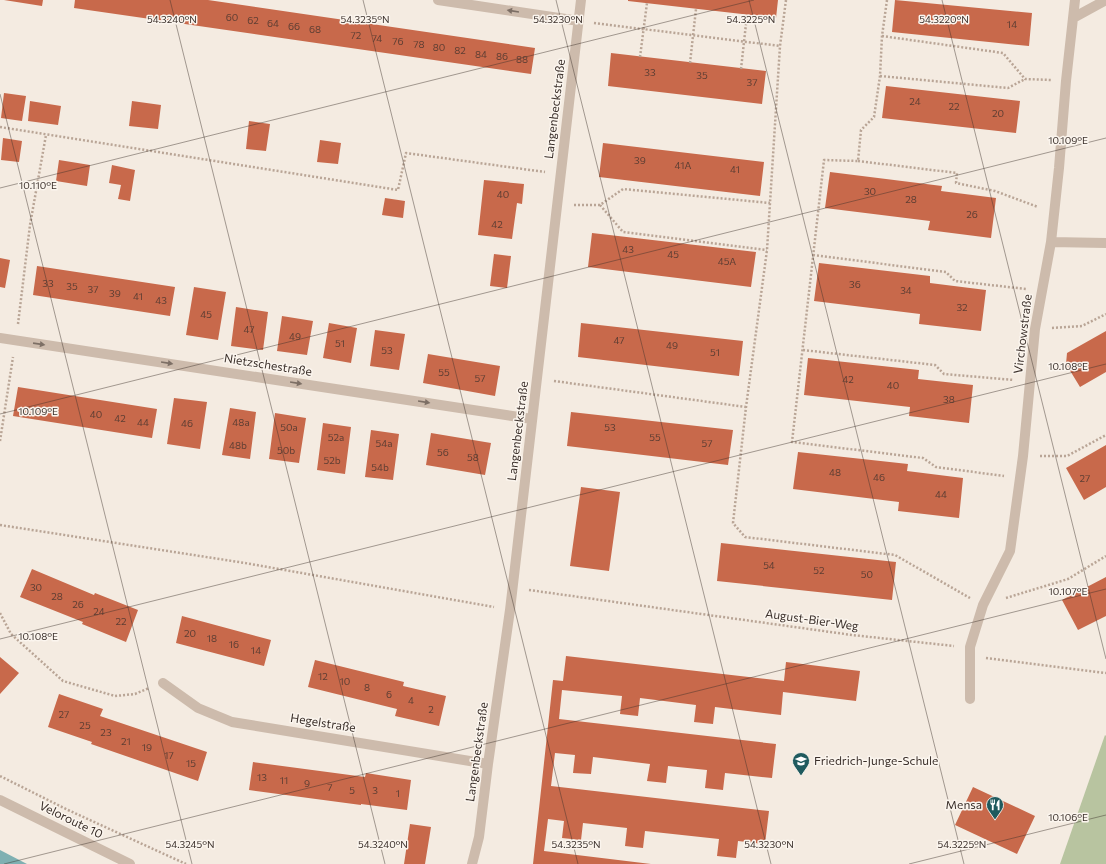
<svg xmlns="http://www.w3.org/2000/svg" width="1106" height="864" viewBox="0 0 1106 864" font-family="Commissioner,sans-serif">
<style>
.green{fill:#b8c4a0}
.water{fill:#7fb0b2}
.building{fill:#c8694b}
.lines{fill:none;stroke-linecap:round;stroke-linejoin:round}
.path{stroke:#b9a596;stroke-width:2.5;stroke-dasharray:2 2;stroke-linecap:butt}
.minor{stroke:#cdbbac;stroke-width:10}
.oneway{fill:#7d6f65}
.ticks{fill:none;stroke:#3b302b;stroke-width:1;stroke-opacity:0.45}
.labels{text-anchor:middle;stroke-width:3;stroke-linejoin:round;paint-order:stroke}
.number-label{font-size:10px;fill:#5e3e33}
.street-label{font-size:12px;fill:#3b302b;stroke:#fbf5ee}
.poi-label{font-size:12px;fill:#3b302b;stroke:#fbf5ee;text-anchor:start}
.ticks-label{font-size:10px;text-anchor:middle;fill:#3b302b;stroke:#fbf5ee;stroke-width:3;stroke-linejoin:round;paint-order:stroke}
</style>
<rect width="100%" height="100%" fill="#f4ebe1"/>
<path class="green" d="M1105 735 1106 736V864H1060Z"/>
<path class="water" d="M0 850 27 864H0Z"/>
<path class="building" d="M4 0H43L42 6Z
M75 0H208L535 48 531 74 74 8Z
M628 0H778L776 18 628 1Z
M895 0 1032 13 1029 46 892 32Z
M611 53 766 71 762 104 608 86Z
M886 86 1020 101 1016 133 882 118Z
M4 93 26 96 22 121 1 118Z
M30 101 61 106 58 125 28 121Z
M132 101 161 105 158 129 129 126Z
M249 121 270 124 266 151 246 149Z
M3 138 22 141 19 162 1 160Z
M320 140 341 143 338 164 317 162Z
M603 143 764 162 760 196 599 177Z
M59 160 90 165 87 186 56 181Z
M112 165 135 170 130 201 118 199 121 185 109 183Z
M830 172 942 186 941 191 996 198 991 238 928 230 930 221 825 208Z
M484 180 524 184 522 204 517 203 512 239 478 235Z
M385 198 405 201 403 218 382 215Z
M592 233 756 252 751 287 588 267Z
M494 254 511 256 507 288 490 286Z
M0 258 10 260 5 288 0 287Z
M819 263 930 276V283L986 290 981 331 919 324 920 314 814 301Z
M37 266 175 287 170 316 33 295Z
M194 287 226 292 218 340 186 335Z
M236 307 268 312 263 350 231 346Z
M282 316 313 321 307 355 277 351Z
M329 323 357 328 351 363 323 358Z
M581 323 743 341 739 376 578 357Z
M375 330 405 334 399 370 370 366Z
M1106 331V372L1080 387 1066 364 1067 353Z
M428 354 500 366 495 396 423 383Z
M808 358 919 370 918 379 973 385 969 423 909 416 910 407 804 395Z
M18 387 157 409 152 438 13 416Z
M174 398 207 402 200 449 167 444Z
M230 408 256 412 250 459 222 455Z
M571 412 733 430 728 465 567 446Z
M275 413 306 418 299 463 269 459Z
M323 423 351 427 345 474 317 470Z
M371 430 399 434 393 480 365 477Z
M431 433 491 443 485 475 426 465Z
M1106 445V487L1084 500 1066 468Z
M798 452 908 464 907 471 963 478 959 518 898 511 899 502 793 489Z
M581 487 620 492 609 571 570 566Z
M721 543 896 562 892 600 717 581Z
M32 569 94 595 95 593 138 610 126 642 82 624 83 622 20 597Z
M1106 577V616L1078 630 1062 600Z
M182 616 271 640 264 666 176 643Z
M566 656 784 681 786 662 860 671 856 701 783 692 781 715 715 707 713 724 694 722 696 705 640 698 638 716 620 714 622 696 562 690 559 719 776 744 772 778 725 773 723 790 705 788 707 770 668 766 666 783 647 781 650 764 593 757 591 774 573 773 575 755 555 753 551 786 769 811 765 844 738 841 736 858 717 856 719 839 645 831 643 848 625 846 627 828 583 823 581 840 562 838 564 821 548 819 544 851 651 864H533L553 680 563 681Z
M0 657 19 673 0 694Z
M315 660 404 682 403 686 446 696 439 726 395 716 397 709 308 687Z
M59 694 103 709 100 716 207 752 198 781 91 744 92 742 48 727Z
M253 762 365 777 366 773 411 780 407 810 361 804V805L249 790Z
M973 787 1035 816 1017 854 955 825Z
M410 824 431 827 425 864H404Z"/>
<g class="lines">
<path class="path" d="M786 0 780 46 767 250 746 407 733 523 745 537 895 555 970 598
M887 0 882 36 880 76 874 117 861 130 858 161 824 160 792 442 923 458 936 467 1004 476
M594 23 780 46
M882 36 1003 53 1025 79 1051 80
M640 57 647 3
M690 63 696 9
M741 69 747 15
M880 76 1008 88 1025 79
M0 127 398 190 406 153 545 172
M858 161 957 173 956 183 995 191 1038 207
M574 205H600L623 189 770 203
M600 205 623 232 767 250
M813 255 946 272 955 281 1026 289
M18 324 30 225 46 135
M1052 328 1082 326 1106 314
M803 350 935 365 944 374 1014 380
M554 381 746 407
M0 441 13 357
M1040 456H1067L1106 435
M0 525 245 563 494 607
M529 590 852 635 954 646
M1006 598 1068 579 1106 556
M0 613 11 634 63 681 115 696 135 694 149 688
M986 658 1106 673
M0 776 68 810 186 864"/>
<path class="minor" d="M438 0 579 21
M1073 18 1106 0
M1051 242 1106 243
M0 338 532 419
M163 683 198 708 232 722 488 764
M970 699V647L983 605 1010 551 1023 456 1035 329 1051 242 1059 168 1066 81 1075 0
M0 800 130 864
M472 864 479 837 488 764 510 610 581 0"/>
</g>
<defs><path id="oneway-solid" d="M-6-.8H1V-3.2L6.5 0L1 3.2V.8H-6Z"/></defs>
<g class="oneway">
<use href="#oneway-solid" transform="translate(513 11) rotate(-171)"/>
<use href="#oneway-solid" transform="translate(39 344) rotate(8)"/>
<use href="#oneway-solid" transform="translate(167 363) rotate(9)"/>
<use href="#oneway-solid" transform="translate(296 383) rotate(9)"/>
<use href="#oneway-solid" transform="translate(424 402) rotate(9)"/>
</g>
<path class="ticks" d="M170 0 385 864M363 0 578 864M556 0 771 864M749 0 964 864M942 0 1106 659M0 94 192 864M0 188 754 0M0 414 1106 138M0 639 1106 364M4 864 1106 589M909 864 1106 815"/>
<defs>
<symbol id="school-pin" viewBox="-11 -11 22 30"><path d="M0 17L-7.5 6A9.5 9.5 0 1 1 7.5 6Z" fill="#1f5a5e" stroke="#fbf5ee"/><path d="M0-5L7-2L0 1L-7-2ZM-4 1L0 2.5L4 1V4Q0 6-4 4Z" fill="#fff"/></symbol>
<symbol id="restaurant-pin" viewBox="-11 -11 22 30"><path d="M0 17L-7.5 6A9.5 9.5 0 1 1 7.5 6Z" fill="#1f5a5e" stroke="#fbf5ee"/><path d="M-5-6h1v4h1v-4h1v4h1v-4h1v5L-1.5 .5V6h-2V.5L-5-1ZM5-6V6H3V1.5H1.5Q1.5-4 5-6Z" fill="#fff"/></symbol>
</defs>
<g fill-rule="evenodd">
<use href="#school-pin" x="791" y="751" width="20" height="27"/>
<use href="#restaurant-pin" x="985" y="795" width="20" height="27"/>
</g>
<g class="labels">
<g class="number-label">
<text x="232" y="21">60</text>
<text x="253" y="24">62</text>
<text x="273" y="27">64</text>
<text x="1012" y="28">14</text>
<text x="294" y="30">66</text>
<text x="315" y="33">68</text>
<text x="356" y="39">72</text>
<text x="377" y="42">74</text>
<text x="398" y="45">76</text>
<text x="419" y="48">78</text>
<text x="439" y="51">80</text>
<text x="460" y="54">82</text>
<text x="481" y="58">84</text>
<text x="502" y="60">86</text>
<text x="522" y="63">88</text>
<text x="650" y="76">33</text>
<text x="702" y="79">35</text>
<text x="752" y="86">37</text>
<text x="915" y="105">24</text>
<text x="954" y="110">22</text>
<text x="998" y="117">20</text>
<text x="640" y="164">39</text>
<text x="683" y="169">41A</text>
<text x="735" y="173">41</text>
<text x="870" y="195">30</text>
<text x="503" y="198">40</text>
<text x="911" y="203">28</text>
<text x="972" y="218">26</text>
<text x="497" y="228">42</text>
<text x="628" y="253">43</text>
<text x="673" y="258">45</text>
<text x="727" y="265">45A</text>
<text x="48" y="287">33</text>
<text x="855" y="288">36</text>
<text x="72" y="290">35</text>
<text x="93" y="293">37</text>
<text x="906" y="294">34</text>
<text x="115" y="297">39</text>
<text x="138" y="300">41</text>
<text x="161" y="304">43</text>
<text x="962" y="311">32</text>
<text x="206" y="318">45</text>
<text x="249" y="333">47</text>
<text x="295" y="340">49</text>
<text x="619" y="344">47</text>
<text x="340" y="347">51</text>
<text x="672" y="349">49</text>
<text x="387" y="354">53</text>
<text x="715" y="356">51</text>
<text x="444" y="376">55</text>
<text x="480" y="382">57</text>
<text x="848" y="383">42</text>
<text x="893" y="389">40</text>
<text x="949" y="403">38</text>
<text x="96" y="418">40</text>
<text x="120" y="422">42</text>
<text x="143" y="426">44</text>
<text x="241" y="426">48a</text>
<text x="187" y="427">46</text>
<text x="289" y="431">50a</text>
<text x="610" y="431">53</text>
<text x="336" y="441">52a</text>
<text x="655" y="441">55</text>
<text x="384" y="447">54a</text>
<text x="707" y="447">57</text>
<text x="238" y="449">48b</text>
<text x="286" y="454">50b</text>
<text x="443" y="456">56</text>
<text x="473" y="461">58</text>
<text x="332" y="464">52b</text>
<text x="380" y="471">54b</text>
<text x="835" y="476">48</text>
<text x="879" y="481">46</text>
<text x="1085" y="482">27</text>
<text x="941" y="498">44</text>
<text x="769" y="569">54</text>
<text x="819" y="574">52</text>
<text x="867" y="578">50</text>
<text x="36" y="591">30</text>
<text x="57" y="600">28</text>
<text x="78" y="608">26</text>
<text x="99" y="615">24</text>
<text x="121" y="625">22</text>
<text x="190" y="637">20</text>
<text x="212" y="642">18</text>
<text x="234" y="648">16</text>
<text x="256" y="654">14</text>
<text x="323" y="680">12</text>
<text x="345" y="685">10</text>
<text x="367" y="691">8</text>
<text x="389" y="698">6</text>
<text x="411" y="704">4</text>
<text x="431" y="713">2</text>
<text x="64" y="718">27</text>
<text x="85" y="729">25</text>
<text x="106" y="736">23</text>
<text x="126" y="745">21</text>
<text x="147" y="751">19</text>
<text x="169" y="759">17</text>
<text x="191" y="767">15</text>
<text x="262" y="781">13</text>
<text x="284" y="784">11</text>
<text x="307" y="787">9</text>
<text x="330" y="791">7</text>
<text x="352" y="794">5</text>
<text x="375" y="794">3</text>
<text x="398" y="797">1</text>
</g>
<g class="street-label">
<text transform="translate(555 109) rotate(-83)" y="4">Langenbeckstraße</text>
<text transform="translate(1023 334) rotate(-83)" y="4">Virchowstraße</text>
<text transform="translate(268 365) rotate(9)" y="4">Nietzschestraße</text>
<text transform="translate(518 431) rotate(-83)" y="4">Langenbeckstraße</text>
<text transform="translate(812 620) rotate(8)" y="4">August-Bier-Weg</text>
<text transform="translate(323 723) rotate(9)" y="4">Hegelstraße</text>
<text transform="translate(477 752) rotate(-82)" y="4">Langenbeckstraße</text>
<text transform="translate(71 820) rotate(26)" y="4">Veloroute 10</text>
</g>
<g class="poi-label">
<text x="814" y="765">Friedrich-Junge-Schule</text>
<text x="982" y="809" text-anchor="end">Mensa</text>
</g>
</g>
<g class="ticks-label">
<text x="172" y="23">54.3240°N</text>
<text x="365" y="23">54.3235°N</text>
<text x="558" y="23">54.3230°N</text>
<text x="751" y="23">54.3225°N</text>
<text x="944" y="23">54.3220°N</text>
<text x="1068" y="144">10.109°E</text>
<text x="38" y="189">10.110°E</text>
<text x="1068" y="370">10.108°E</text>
<text x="38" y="415">10.109°E</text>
<text x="1068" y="595">10.107°E</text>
<text x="38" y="640">10.108°E</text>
<text x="1068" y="821">10.106°E</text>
<text x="190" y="848">54.3245°N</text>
<text x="383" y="848">54.3240°N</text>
<text x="576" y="848">54.3235°N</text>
<text x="769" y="848">54.3230°N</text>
<text x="962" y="848">54.3225°N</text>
</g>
</svg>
